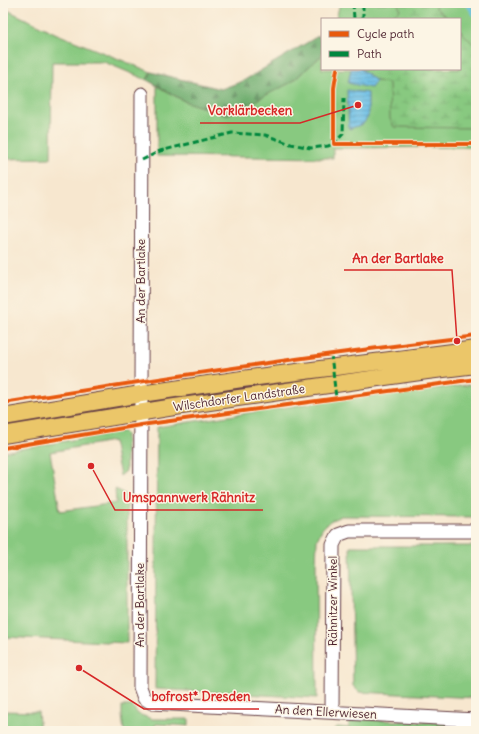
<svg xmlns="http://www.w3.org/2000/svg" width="479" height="734" viewBox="0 0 479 734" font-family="Delius,sans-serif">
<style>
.green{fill:#88c980;stroke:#697456}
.forest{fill:url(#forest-firs);stroke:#5c664c}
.wetland{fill:url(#wetland-marsh);stroke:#697456}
.water{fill:url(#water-rules);stroke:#5a6f89}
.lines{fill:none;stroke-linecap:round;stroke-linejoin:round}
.stream{stroke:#6abfe7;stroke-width:3.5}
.minor-casing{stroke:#643d44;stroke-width:15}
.major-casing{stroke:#643d44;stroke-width:18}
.minor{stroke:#fff;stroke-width:13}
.major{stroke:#ebc669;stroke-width:16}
.quiet{stroke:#00873e;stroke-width:3;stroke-dasharray:6 3;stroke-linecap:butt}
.cycleway-casing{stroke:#fcf5e5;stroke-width:6}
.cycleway{stroke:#e8590c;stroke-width:4}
.labels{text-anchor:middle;stroke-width:3;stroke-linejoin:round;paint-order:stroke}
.street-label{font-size:12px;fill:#4a1f2b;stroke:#fcf5e5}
.leader{fill:none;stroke:#d62828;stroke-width:1.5}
.callout-dot{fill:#d62828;stroke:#fcf5e5;stroke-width:1.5}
.callout-label{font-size:13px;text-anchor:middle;font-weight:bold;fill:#d62828;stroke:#fcf5e5;stroke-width:3;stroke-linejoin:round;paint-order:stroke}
</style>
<defs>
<pattern id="forest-firs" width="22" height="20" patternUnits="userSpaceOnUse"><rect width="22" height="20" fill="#6ead6e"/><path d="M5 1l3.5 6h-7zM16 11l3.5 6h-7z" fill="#5c8c5b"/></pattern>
<pattern id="wetland-marsh" width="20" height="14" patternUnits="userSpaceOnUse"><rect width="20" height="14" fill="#88c980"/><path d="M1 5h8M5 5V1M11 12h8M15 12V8" fill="none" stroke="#77ac6f"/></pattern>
<pattern id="water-rules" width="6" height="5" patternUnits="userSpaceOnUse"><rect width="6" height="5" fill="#6abfe7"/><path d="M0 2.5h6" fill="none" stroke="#599bbb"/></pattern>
</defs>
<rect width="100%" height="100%" fill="#fcf5e5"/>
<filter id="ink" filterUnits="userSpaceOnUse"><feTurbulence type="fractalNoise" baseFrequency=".025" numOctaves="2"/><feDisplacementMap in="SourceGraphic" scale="8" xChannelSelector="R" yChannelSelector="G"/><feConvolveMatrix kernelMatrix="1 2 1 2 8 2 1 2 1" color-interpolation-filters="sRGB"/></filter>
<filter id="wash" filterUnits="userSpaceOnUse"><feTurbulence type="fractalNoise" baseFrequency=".012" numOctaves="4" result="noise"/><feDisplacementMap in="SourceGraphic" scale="16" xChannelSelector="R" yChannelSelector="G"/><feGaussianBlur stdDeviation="0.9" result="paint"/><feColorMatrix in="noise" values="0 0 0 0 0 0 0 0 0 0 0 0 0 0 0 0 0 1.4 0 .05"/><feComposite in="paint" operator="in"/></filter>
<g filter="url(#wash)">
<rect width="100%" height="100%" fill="#f7e7cf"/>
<path class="green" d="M340 3H476V147L333 148V158L157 156V86L186 102 292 82 322 55V69H460V19H336Z
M3 8 57 34 151 72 147 80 104 62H52L51 158 3 159Z
M330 373 331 379 228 391 241 385Z
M476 384V517L341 516 330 521 322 529 317 540 316 565 317 698 155 689 157 427 332 400Z
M123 431 126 434V471L120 476 113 441 50 452 60 511 116 503 115 489 120 491 127 496V643L3 637V452Z
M350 546H476V698L359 692 353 686Z
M122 706H132L138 714 152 719H189V726L156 724 153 731H124L122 716Z
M3 711 38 712 40 731H3Z
M349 719 476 724V731H334V729L338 727 349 728Z"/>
<path class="forest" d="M318 36 322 43V55L292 82 227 115 186 102 147 80 151 72 221 89 243 81Z"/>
<path class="wetland" d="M398 3H434L437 9 449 19H387L400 10Z
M460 30 476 47V128L394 127 390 119 389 83 376 81 361 69H460Z"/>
<path class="water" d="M351 69H361L376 81 371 88 348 83Z
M347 90 368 93V117L363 124 349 129Z"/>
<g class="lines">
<path class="stream" d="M467 3 476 17"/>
</g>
</g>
<g filter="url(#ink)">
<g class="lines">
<defs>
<path id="minor" d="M142 94 140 687 144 698 152 703 476 720
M332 712 333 545 338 535 349 531H476"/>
<path id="major" d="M3 417 141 394 242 379 476 349
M3 435 168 408 427 371 476 365"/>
</defs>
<use href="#minor" class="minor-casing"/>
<use href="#major" class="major-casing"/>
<use href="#minor" class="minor"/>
<use href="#major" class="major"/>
<path class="quiet" d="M353 3 354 19
M363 19V3
M142 160 160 151 232 133 265 135 291 144 311 148 328 146 334 144 343 134 344 98
M331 354 336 398"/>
<defs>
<path id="cycleway" d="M337 69 334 88V144H476
M3 403C160 378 318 354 476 336
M3 448 141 425 476 379"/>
</defs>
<use href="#cycleway" class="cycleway-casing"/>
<use href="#cycleway" class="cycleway"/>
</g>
</g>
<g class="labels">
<g class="street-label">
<text transform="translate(141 281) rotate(-90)" y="4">An der Bartlake</text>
<text transform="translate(239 398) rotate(-8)" y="4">Wilschdorfer Landstraße</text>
<text transform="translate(333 601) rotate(-90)" y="4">Rähnitzer Winkel</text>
<text transform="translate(140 605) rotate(-90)" y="4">An der Bartlake</text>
<text transform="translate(326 712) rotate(3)" y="4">An den Ellerwiesen</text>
</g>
</g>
<path class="leader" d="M358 105L300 123H200M457 341L452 270H344M91 466L115 510H263M79 668L144 709H259"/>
<g class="callout-dot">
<circle cx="358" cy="105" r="4"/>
<circle cx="457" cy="341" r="4"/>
<circle cx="91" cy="466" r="4"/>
<circle cx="79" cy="668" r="4"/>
</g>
<g class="callout-label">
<text x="250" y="115">Vorklärbecken</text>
<text x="398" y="263">An der Bartlake</text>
<text x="189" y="502">Umspannwerk Rähnitz</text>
<text x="201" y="701">bofrost* Dresden</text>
</g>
<rect width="479" height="734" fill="none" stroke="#fcf5e5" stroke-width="16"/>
<rect x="321" y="18" width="140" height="52" fill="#fcf5e5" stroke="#b59f9b"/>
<rect x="329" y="31" width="20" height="6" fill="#e8590c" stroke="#b59f9b"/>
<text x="357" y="38" font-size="12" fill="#4a1f2b">Cycle path</text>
<rect x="329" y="51" width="20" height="6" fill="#00873e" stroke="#b59f9b"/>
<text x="357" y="58" font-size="12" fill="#4a1f2b">Path</text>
</svg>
